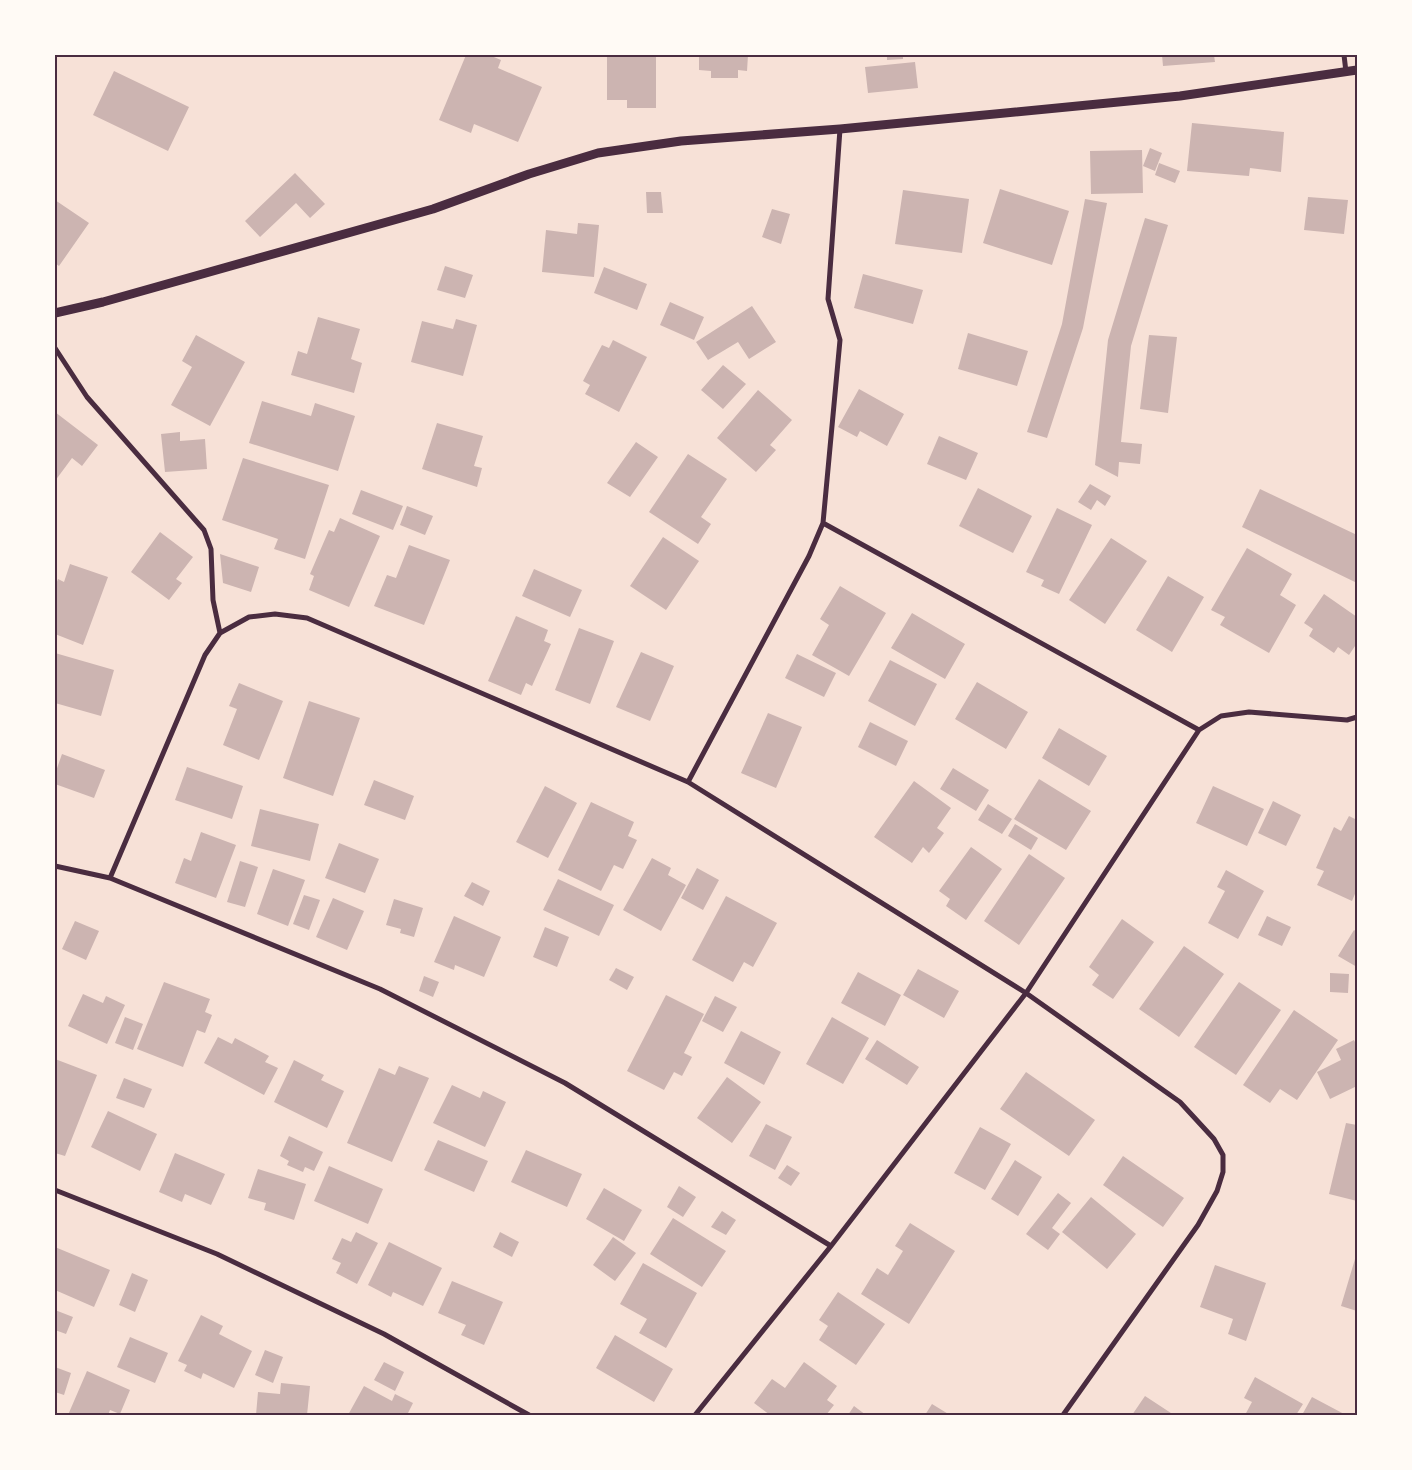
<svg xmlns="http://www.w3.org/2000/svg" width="1412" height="1470" viewBox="0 0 1412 1470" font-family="Montserrat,sans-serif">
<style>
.building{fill:#ccb4b1}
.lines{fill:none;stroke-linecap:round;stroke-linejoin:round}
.minor{stroke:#4a2c40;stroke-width:5}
.tertiary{stroke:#4a2c40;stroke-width:9}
.neatline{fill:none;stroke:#4a2c40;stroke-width:2}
</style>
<rect width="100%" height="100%" fill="#f7e1d7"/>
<path class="building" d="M466 55H489L501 60 498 68 542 87 518 142 474 124 471 133 439 120Z
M607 55H656V108H627V100H607Z
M699 55H748L747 71 738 70V78H711V71L699 70Z
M887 55H903V59L887 60Z
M1162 55H1214L1215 62 1163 66Z
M915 62 918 88 868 93 865 67Z
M114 71 189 107 168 151 93 115Z
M1192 123 1284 132 1281 172 1250 168 1249 176 1187 171Z
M1150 148 1162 153 1155 171 1143 166Z
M1142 150 1143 193 1091 194 1090 151Z
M1159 163 1180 171 1175 183 1155 175Z
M295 173 325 204 310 218 296 203 260 237 245 221Z
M1000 189 1069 211 1052 265 983 243Z
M903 190 969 199 962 253 895 244Z
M646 192H661L663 213H647Z
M1308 197 1348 200 1344 234 1304 230Z
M1085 199 1107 203 1083 328 1047 438 1027 432 1062 324Z
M55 200 89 223 59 266 55 263Z
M772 209 790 214 781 244 762 237Z
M1145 218 1168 225 1131 346 1121 442 1142 444 1140 464 1119 462 1118 477 1095 465 1108 340Z
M578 223 599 225 594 277 542 272 546 230 577 234Z
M445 266 473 275 465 298 437 290Z
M604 267 647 284 637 310 594 293Z
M863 274 923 290 913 324 854 308Z
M670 302 704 317 694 340 660 325Z
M752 306 776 342 749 359 738 342 708 360 696 342Z
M318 317 360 329 351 359 362 363 354 393 291 375 298 351 307 354Z
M456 319 477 325 463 376 411 362 422 321 453 329Z
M968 333 1028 351 1017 386 958 369Z
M196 335 245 362 210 426 171 405 192 367 182 361Z
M1149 335 1177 337 1168 413 1140 409Z
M613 340 647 357 619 412 585 394 590 385 583 381 602 345 609 348Z
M723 365 746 384 723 409 701 390Z
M859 389 904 414 887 446 860 431 857 437 838 427Z
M758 390 792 420 770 445 776 450 756 472 717 438Z
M262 401 311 416 315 403 355 416 338 471 249 443Z
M55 412 98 445 82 466 72 458 55 481Z
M437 423 483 436 474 466 482 468 477 487 422 469Z
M180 432V441L205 439 207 469 165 472 161 434Z
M939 436 978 453 966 480 927 464Z
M636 442 658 457 630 497 607 483Z
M688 454 727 479 701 517 711 524 698 544 649 512Z
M243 458 329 485 305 559 274 549 278 539 222 520Z
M1090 484 1111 496 1105 506 1097 500 1091 510 1078 502Z
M978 488 1032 516 1013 553 959 526Z
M1260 489 1357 535V583L1242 527Z
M361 490 403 506 393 530 352 514Z
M407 506 433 516 425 535 400 525Z
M1057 508 1092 525 1059 594 1041 586 1044 580 1026 572Z
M340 518 380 536 349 607 309 590 314 576 310 574 329 530 334 532Z
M160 532 193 557 176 579 182 583 169 600 131 572Z
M663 537 699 561 666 610 630 586Z
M1111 538 1147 561 1105 624 1069 600Z
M409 545 450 560 424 625 374 606 387 575 396 578Z
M1247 548 1292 574 1280 595 1296 605 1269 653 1220 625 1225 617 1211 610Z
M220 554 259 567 251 592 223 583Z
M70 564 108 577 83 645 55 634V605L57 599 55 598V587L58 579 64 582Z
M534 569 582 590 570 617 522 596Z
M1168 576 1204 597 1172 652 1136 630Z
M840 586 886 613 849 676 812 655 829 625 820 619Z
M1324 594 1357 617V643L1349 655 1338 647 1334 653 1309 636 1313 629 1304 623Z
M912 613 965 644 945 679 891 648Z
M516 616 548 630 544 641 551 644 532 686 526 683 521 695 488 681Z
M579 628 614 641 590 704 555 690Z
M641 652 674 666 650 721 616 707Z
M55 653 114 670 101 716 55 703Z
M797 654 836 673 824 697 785 678Z
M890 660 937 684 915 726 868 701Z
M977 682 1028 712 1006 749 955 719Z
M239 683 283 701 259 760 223 745 237 709 229 706Z
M309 701 360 718 333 796 283 778Z
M768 713 802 727 776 788 741 773Z
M870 722 908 741 896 766 858 747Z
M1059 728 1107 756 1089 786 1042 758Z
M62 754 105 770 94 798 55 784V774Z
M187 767 243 786 232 819 175 800Z
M953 768 989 790 976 811 940 789Z
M1039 779 1091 811 1066 850 1014 819Z
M374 780 414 796 405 820 364 805Z
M914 781 951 808 937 828 944 833 929 853 923 847 912 863 874 837Z
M545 786 577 803 548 858 516 842Z
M1213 786 1264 809 1247 846 1196 823Z
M1273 801 1301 815 1286 846 1258 833Z
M591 802 634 822 628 836 637 840 623 869 614 865 601 891 558 870Z
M988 804 1012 819 1002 834 978 820Z
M260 809 319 824 310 861 251 846Z
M1349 816 1357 820V889L1352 901 1317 885 1324 871 1316 868 1334 827 1341 831Z
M1015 824 1038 838 1031 850 1008 836Z
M201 832 236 845 216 898 175 883 184 858 191 861Z
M339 843 379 859 365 893 325 878Z
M971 847 1002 869 966 920 946 906 950 899 939 891Z
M1029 854 1065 878 1019 945 984 921Z
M652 858 671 868 668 875 686 885 661 931 623 910Z
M240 861 258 867 245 907 227 902Z
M697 868 719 880 703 910 681 898Z
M273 869 305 880 288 926 257 914Z
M1226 870 1264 891 1238 939 1208 923 1225 891 1217 887Z
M558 879 614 905 599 936 543 910Z
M472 882 490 891 483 906 464 896Z
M304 895 320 900 309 930 293 924Z
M726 896 777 923 753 967 744 962 733 982 692 960Z
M333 898 364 911 347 950 316 937Z
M394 899 423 908 414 937 400 933 401 929 386 925Z
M454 916 501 937 484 977 455 965 454 970 434 962Z
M1267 916 1291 927 1282 946 1258 935Z
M1122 919 1154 942 1113 999 1092 985 1099 975 1089 967Z
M75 921 99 931 86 960 62 949Z
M545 927 569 937 557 967 533 957Z
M1354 930 1357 932V967L1338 956Z
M1184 946 1224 974 1179 1037 1139 1009Z
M616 968 634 977 627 990 609 980Z
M918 969 959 991 944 1018 903 995Z
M858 972 901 995 885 1026 841 1003Z
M1330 973 1349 974 1348 993 1330 992Z
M424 976 439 982 433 997 419 991Z
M164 982 210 999 205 1012 212 1015 205 1033 197 1030 183 1067 137 1049Z
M1239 982 1281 1010 1236 1075 1194 1047Z
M83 994 103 1003 106 996 125 1005 107 1044 68 1026Z
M666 995 704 1014 684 1053 692 1057 682 1076 674 1072 664 1090 627 1071Z
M715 996 737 1007 723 1032 702 1021Z
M1294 1010 1338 1040 1297 1100 1280 1089 1270 1103 1243 1085Z
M125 1017 143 1024 133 1050 115 1043Z
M832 1017 869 1038 843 1084 806 1064Z
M741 1031 781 1052 764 1085 724 1063Z
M218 1037 232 1044 235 1038 269 1056 265 1062 278 1068 264 1095 204 1063Z
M877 1040 919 1067 907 1085 865 1059Z
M1354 1040 1357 1046V1086L1330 1099 1317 1072 1341 1060 1336 1049Z
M55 1059 97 1075 65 1156 55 1153Z
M294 1060 324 1075 321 1080 344 1091 327 1128 274 1102Z
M399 1066 429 1078 392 1162 347 1143 379 1068 395 1075Z
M1026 1072 1095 1120 1069 1156 1000 1109Z
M727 1077 761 1102 732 1143 697 1118Z
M124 1078 152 1089 144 1108 116 1098Z
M452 1085 480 1098 483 1091 506 1102 485 1147 433 1123Z
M108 1111 157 1134 140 1171 91 1147Z
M1346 1123 1357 1125V1201L1329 1194Z
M766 1124 792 1137 775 1170 749 1156Z
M980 1127 1011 1144 985 1190 954 1173Z
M289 1136 323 1152 314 1171 305 1167 303 1172 287 1165 289 1161 280 1156Z
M438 1140 488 1161 474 1192 424 1170Z
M526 1150 582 1174 567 1207 511 1182Z
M175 1153 225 1174 211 1205 185 1194 182 1202 159 1192Z
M1123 1156 1184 1198 1163 1227 1103 1185Z
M1015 1160 1042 1177 1018 1216 991 1199Z
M787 1165 800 1173 791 1186 778 1178Z
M329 1166 383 1189 368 1224 314 1201Z
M258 1169 306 1184 294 1220 264 1210 266 1203 248 1198Z
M679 1186 696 1197 683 1217 667 1207Z
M604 1188 642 1210 624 1241 586 1219Z
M1058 1193 1071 1203 1052 1228 1060 1234 1048 1250 1026 1234Z
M1091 1197 1136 1234 1107 1269 1062 1232Z
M722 1211 736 1220 726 1235 711 1227Z
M673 1218 726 1251 702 1287 650 1254Z
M910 1223 955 1251 909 1324 861 1294 877 1268 888 1275 903 1251 895 1246Z
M356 1232 378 1243 357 1284 336 1273 341 1263 332 1259 342 1238 351 1242Z
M500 1232 519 1242 512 1257 493 1247Z
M613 1237 636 1253 615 1281 593 1265Z
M389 1242 442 1268 423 1306 393 1292 391 1297 368 1285Z
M55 1247 110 1270 94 1307 55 1290Z
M1355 1259H1357V1311L1341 1306Z
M643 1263 697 1293 666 1348 639 1333 647 1319 620 1304Z
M1215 1265 1266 1283 1246 1341 1228 1334 1233 1319 1200 1307Z
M132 1273 148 1280 135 1312 119 1305Z
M452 1281 503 1302 484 1345 461 1335 466 1325 438 1313Z
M838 1292 885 1324 856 1365 819 1340 828 1326 819 1320Z
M55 1310 73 1317 66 1334 55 1330Z
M201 1315 223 1326 219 1334 252 1351 234 1388 203 1373 201 1379 184 1371 187 1365 178 1361Z
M615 1335 673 1369 654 1402 596 1368Z
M130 1337 168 1353 155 1383 117 1367Z
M265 1350 283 1357 273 1383 255 1375Z
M384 1362 404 1372 395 1391 374 1380Z
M804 1362 837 1386 827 1400 834 1405 826 1415H770L754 1403 772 1379 785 1388Z
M55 1367 71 1373 64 1395 55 1392Z
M87 1371 130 1390 120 1414 110 1410 108 1415H68Z
M1255 1377 1303 1404 1296 1415H1245L1252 1402 1244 1398Z
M281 1383 310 1386 307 1415H256L258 1392 280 1394Z
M364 1386 392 1401 395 1394 413 1403 407 1415H348Z
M1145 1396 1174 1415H1132Z
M1312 1397 1346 1415H1302Z
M932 1404 950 1415H925Z
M854 1406 866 1415H848Z"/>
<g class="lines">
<path class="minor" d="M1344 55 1346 72
M55 348 87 397 204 530 211 549 213 600 220 633
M823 523 1199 730
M688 782 809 556 823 523 840 340 828 299 840 129
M55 866 110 878 380 989 565 1083 831 1246
M110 878 205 655 220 633 249 617 275 614 307 618 688 782 1026 993 1180 1102 1214 1139 1223 1155V1172L1217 1191 1198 1225 1063 1415
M55 1190 217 1254 384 1334 529 1415
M695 1415 831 1246 1026 993 1199 730 1221 716 1249 712 1347 720 1357 717"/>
<path class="tertiary" d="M55 313 103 302 433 209 529 174 598 153 681 141 840 129 1180 96 1357 70"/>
</g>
<rect width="1412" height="1470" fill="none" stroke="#fffaf5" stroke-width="112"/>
<rect x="56" y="56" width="1300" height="1358" class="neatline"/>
</svg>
